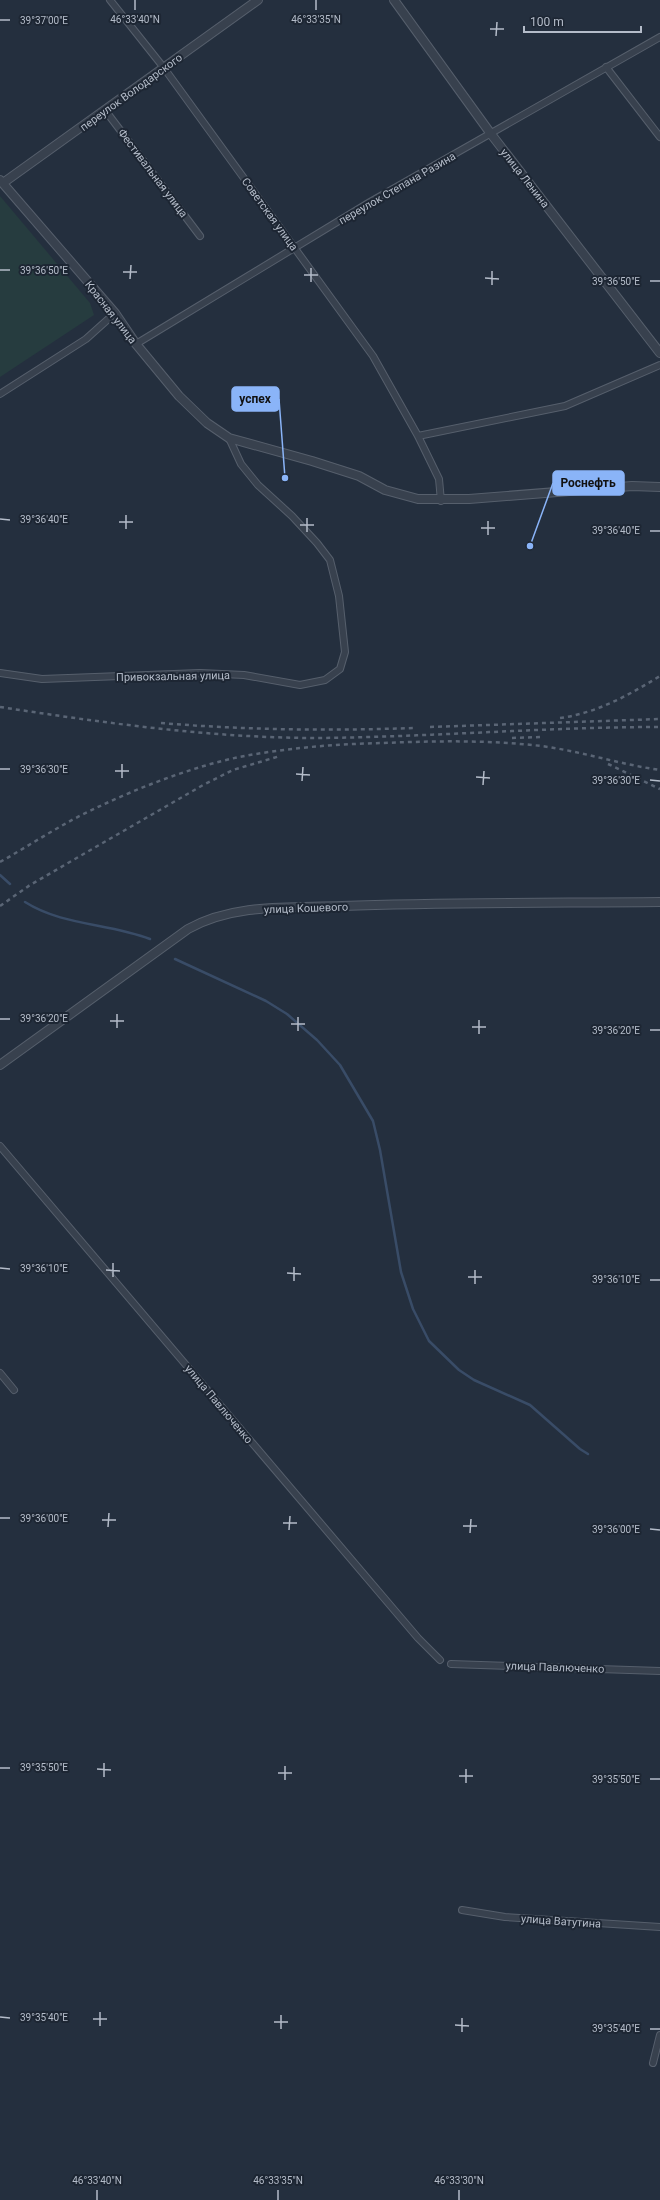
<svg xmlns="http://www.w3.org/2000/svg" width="660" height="2200" viewBox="0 0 660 2200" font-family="Roboto,sans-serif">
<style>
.green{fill:#263c3f}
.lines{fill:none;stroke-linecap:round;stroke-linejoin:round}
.stream{stroke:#394c67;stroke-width:2.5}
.minor-casing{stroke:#565f6c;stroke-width:8}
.tertiary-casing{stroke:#565f6c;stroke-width:10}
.minor{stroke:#38414e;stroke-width:6}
.tertiary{stroke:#38414e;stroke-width:8}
.rail{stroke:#5a6575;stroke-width:2.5;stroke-dasharray:4 4;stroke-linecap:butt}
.ticks{fill:none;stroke:#b4bcc9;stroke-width:1.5}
.labels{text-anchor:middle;stroke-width:4;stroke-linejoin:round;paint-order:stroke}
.street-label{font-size:11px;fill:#b4bcc9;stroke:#1d2633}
.ticks-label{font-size:10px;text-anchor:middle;fill:#b4bcc9;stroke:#1d2633;stroke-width:4;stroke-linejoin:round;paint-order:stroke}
.leader{fill:none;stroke:#8ab4f8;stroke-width:1.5}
.callout-dot{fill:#8ab4f8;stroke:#1d2633;stroke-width:1.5}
.callout{fill:#8ab4f8;stroke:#8ab4f8;stroke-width:1.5}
.callout-label{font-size:12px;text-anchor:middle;font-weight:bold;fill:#111}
</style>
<rect width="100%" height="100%" fill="#242f3e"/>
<path class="green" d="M0 196 90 303 94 315 0 377Z"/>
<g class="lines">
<path class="stream" d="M0 875 10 884
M25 902C63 926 109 923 150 939
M175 959 266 1001 287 1014 317 1040 340 1065 373 1121 380 1150 401 1272 413 1309 429 1341 459 1370 474 1380 530 1405 580 1449 588 1454"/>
<defs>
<path id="minor" d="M110 0 164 68 373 356 418 436 439 479 441 501
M606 67 660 137
M105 110 200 236
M136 344 370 202 660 37
M0 394 86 339 115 313
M418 436 565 406 660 365
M0 673 42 679 200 673 244 675 300 685 325 680 340 669 345 652 339 596 330 560 317 543 292 516 258 485 241 464 229 438
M0 1146 418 1638 440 1660
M0 1373 14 1390
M451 1664 660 1671
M462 1910 505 1917 660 1927
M653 2063 660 2035"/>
<path id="tertiary" d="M394 0 491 134 660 353
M0 180 115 313 136 344 179 396 207 423 229 438 312 461 359 476 385 490 418 499H469L632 486 660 487
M3 183 258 0
M0 1065 188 929C234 903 291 908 342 906 448 902 554 903 660 902"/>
</defs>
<use href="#minor" class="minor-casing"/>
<use href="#tertiary" class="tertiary-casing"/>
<use href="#minor" class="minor"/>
<use href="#tertiary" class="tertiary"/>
<path class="rail" d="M0 707C105 723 211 738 318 738 432 737 546 727 660 727
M560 718C597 713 629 695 660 676
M161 723C245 730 329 731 414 728
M430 727 660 719
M512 738 542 737
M608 764 660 789
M0 862C32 844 63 823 96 808 140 787 192 767 239 757 286 748 335 744 383 743 433 741 482 740 532 745 575 749 617 764 660 770
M0 906 30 885 203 785 233 770 280 756"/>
</g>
<path class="ticks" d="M135 10V0M316 10V0M0 20H10M490 29H504M496 36 497 22M0 270H10M123 272H137M304 275H318M485 278 499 279M130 279 131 265M650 281H660M311 282V268M492 285V271M0 519 10 520M119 522H133M300 525H314M481 528H495M126 529V515M650 531H660M307 532V518M488 535V521M0 769H10M115 771H129M296 774 310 775M476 777 490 778M122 778V764M650 780 660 781M302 781 303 767M483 785 484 771M0 1019H10M110 1021H124M291 1024H305M472 1027H486M117 1028V1014M650 1030H660M298 1031V1017M479 1034V1020M0 1268 10 1269M106 1270 120 1271M287 1273 301 1274M113 1277V1263M468 1277H482M650 1280H660M294 1281V1267M475 1284V1270M0 1518H10M102 1520H116M283 1523H297M463 1526H477M108 1527 109 1513M650 1529 660 1530M289 1530 290 1516M470 1533 471 1519M0 1768H10M97 1769 111 1770M278 1773H292M459 1776H473M104 1777V1763M650 1779H660M285 1780V1766M466 1783V1769M0 2017 10 2018M93 2019H107M274 2022H288M455 2025 469 2026M100 2026V2012M281 2029V2015M650 2029H660M462 2032V2018M97 2200V2190M278 2200V2190M459 2200V2190"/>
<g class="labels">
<g class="street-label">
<text transform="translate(131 92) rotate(-36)" y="4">переулок Володарского</text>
<text transform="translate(153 173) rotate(53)" y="4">Фестивальная улица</text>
<text transform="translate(525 178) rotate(52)" y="4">улица Ленина</text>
<text transform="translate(397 188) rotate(-30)" y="4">переулок Степана Разина</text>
<text transform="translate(270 214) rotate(54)" y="4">Советская улица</text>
<text transform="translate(111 312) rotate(52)" y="4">Красная улица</text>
<text transform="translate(173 676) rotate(-1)" y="4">Привокзальная улица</text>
<text transform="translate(306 908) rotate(-2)" y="4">улица Кошевого</text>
<text transform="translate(219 1404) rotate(50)" y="4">улица Павлюченко</text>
<text transform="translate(555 1667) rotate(2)" y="4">улица Павлюченко</text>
<text transform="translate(561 1921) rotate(4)" y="4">улица Ватутина</text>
</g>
</g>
<g class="ticks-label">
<text x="135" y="23">46°33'40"N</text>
<text x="316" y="23">46°33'35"N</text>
<text x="44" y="24">39°37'00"E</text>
<text x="44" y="274">39°36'50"E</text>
<text x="616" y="285">39°36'50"E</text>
<text x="44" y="523">39°36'40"E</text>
<text x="616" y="534">39°36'40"E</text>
<text x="44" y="773">39°36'30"E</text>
<text x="616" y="784">39°36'30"E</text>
<text x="44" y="1022">39°36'20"E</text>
<text x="616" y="1034">39°36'20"E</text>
<text x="44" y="1272">39°36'10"E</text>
<text x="616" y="1283">39°36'10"E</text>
<text x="44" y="1522">39°36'00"E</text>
<text x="616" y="1533">39°36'00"E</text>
<text x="44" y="1771">39°35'50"E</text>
<text x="616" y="1783">39°35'50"E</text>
<text x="44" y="2021">39°35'40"E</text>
<text x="616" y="2032">39°35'40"E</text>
<text x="97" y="2184">46°33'40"N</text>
<text x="278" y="2184">46°33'35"N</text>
<text x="459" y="2184">46°33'30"N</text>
</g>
<path class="leader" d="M285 478L279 399M530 546L553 483"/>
<g class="callout-dot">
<circle cx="285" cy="478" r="4"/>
<circle cx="530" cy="546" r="4"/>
</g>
<g class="callout">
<rect x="232" y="387" width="47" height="24" rx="4"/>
<rect x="553" y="471" width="71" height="24" rx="4"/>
</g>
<g class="callout-label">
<text x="255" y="403">успех</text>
<text x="588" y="487">Роснефть</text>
</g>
<path d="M524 26v6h117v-6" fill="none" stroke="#b4bcc9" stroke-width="2"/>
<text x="530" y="26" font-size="12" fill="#b4bcc9" stroke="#1d2633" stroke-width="3" paint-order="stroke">100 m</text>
</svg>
